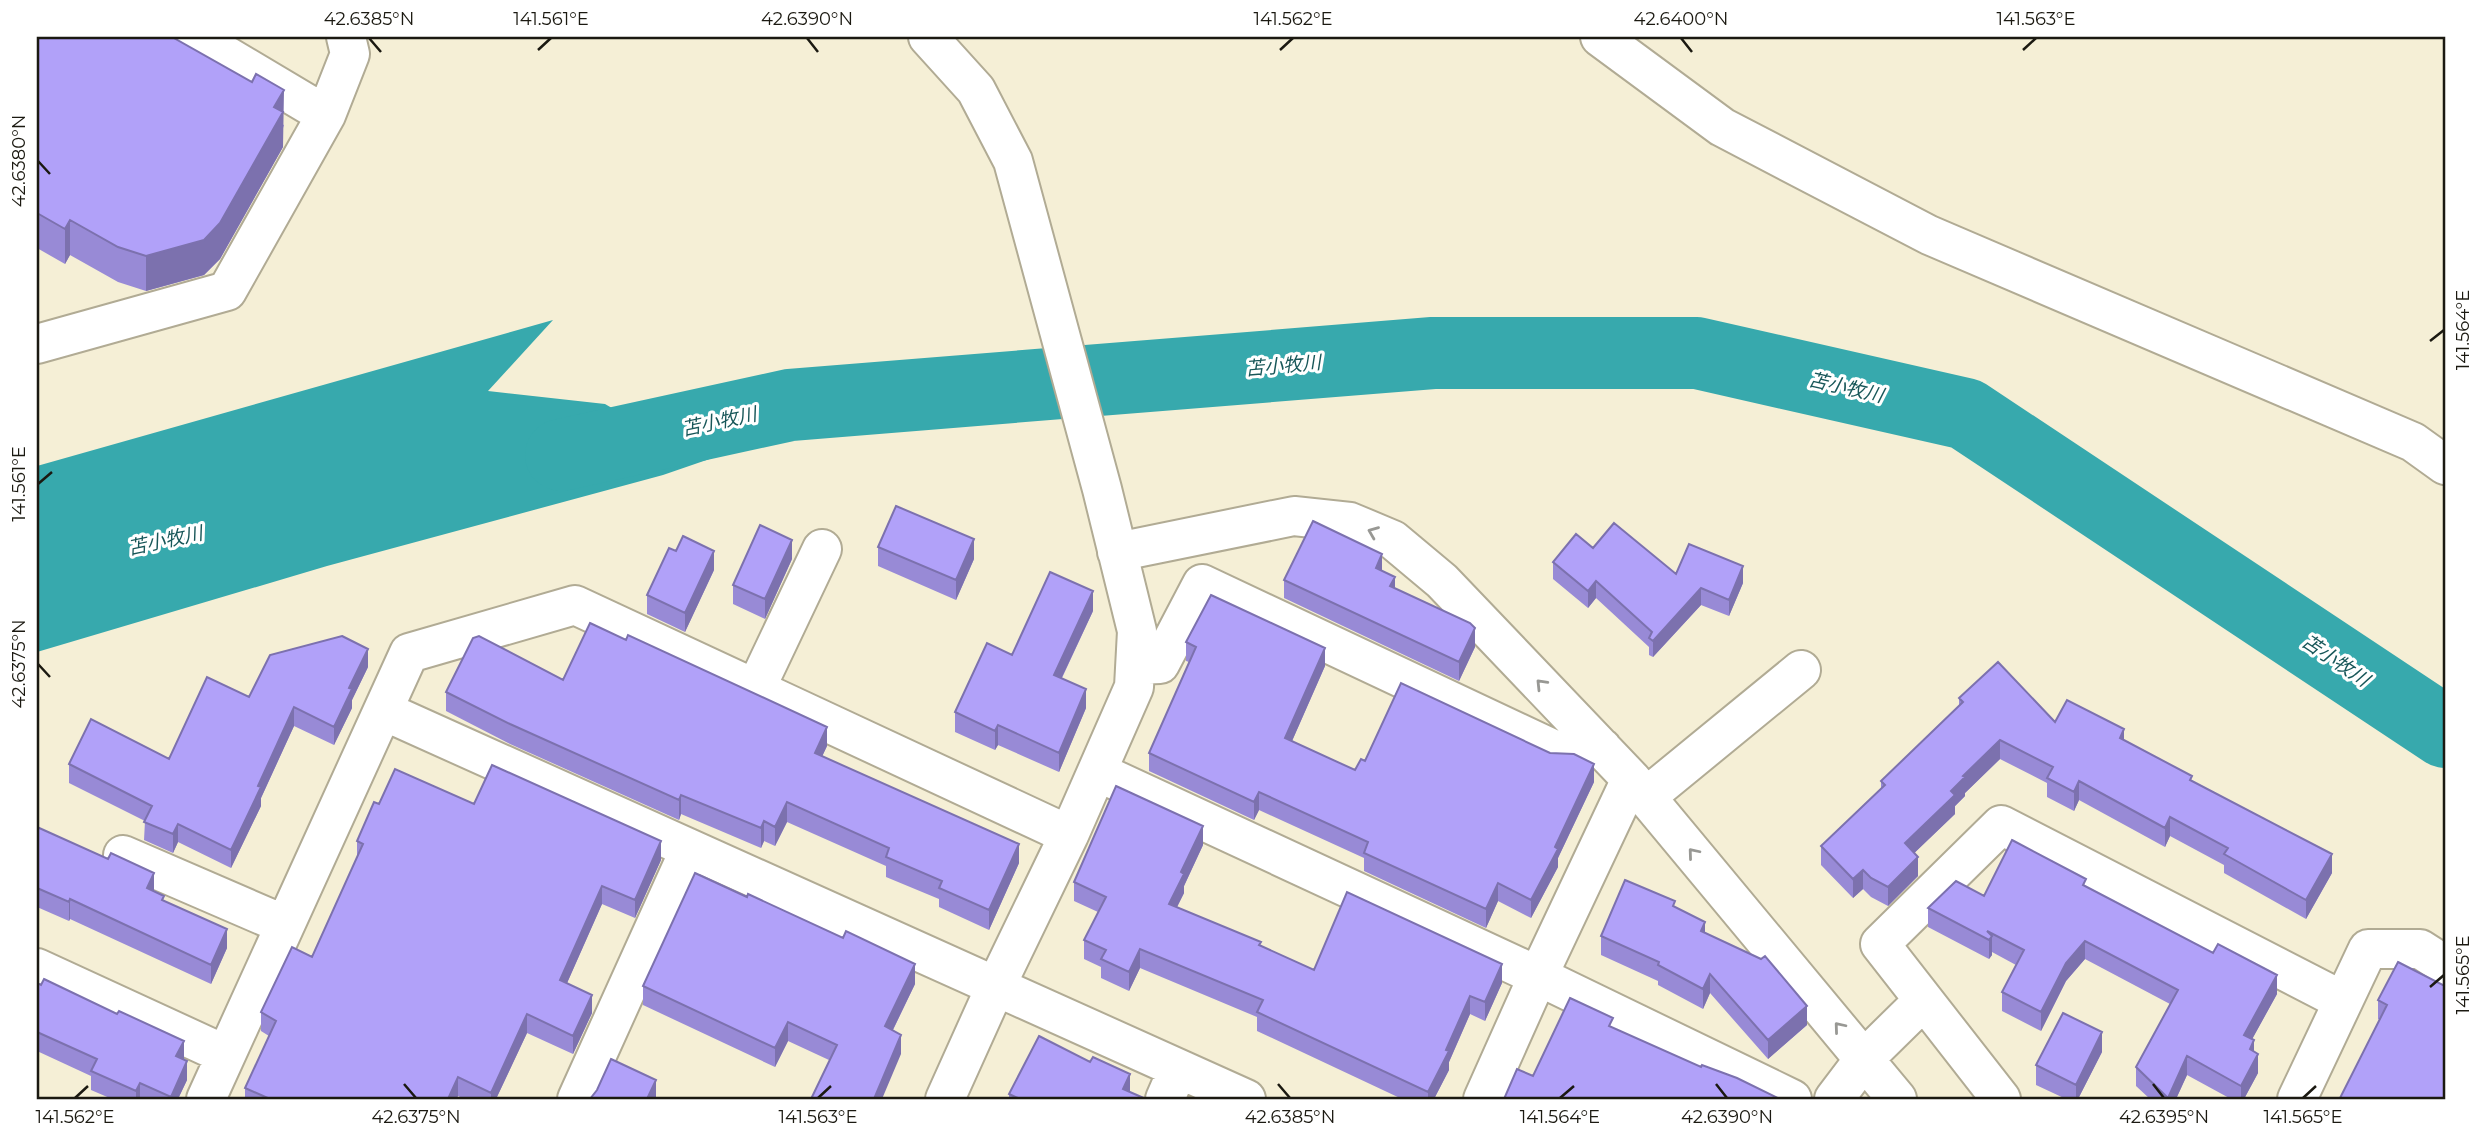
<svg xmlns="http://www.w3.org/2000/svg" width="2482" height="1136" viewBox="0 0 2482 1136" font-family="Montserrat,'Noto Sans JP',sans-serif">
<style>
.water{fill:#37a9ad}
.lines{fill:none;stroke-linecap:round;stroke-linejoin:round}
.river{stroke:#37a9ad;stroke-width:72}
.minor-casing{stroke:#b1ab94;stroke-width:42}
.minor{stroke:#fff;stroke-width:38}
.wall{fill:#988ad6}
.shaded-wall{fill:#7c71ae}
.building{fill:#b1a1f9;stroke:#7c71ae;stroke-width:2}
.oneway{stroke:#989894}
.ticks{fill:none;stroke:#1b1911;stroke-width:2.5}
.labels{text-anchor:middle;stroke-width:6;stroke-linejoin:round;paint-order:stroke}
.water-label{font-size:19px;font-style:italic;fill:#185759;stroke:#fff}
.neatline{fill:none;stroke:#1b1911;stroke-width:2.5}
.ticks-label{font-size:18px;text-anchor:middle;fill:#1b1911}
</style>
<rect width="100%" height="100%" fill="#f5efd6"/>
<path class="water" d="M553 320 488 391 605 404 655 433 756 443 663 475 327 566 37 652V466Z"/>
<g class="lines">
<path class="river" d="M561 455 790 405 1433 353H1697L1966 414 2445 732"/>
<defs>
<path id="minor" d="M195 37 326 115
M928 37 976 90 1013 161 1102 489 1137 631 1134 687 1069 835 995 988 945 1099
M1600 37 1722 127 1929 235 2413 442 2445 465
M37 344 227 291 326 115 350 54 346 37
M1117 552 1294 516 1350 522 1393 540 1442 581 1631 779 1897 1099
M1136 665 1160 664 1202 584 1559 752 1602 748
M755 690 822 549
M384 711 1246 1099
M1098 772 1538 976 1792 1099
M1646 797 1801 670
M123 855 285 925
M37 968 226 1055
M206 1099 409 653 575 605 1069 835
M577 1099 690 849
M1165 1099 1178 1069
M1483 1099 1538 976 1631 779
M1834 1099 1865 1058 1923 1001
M2001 1099 1880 944 2001 825 2343 1001
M2297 1099 2368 949H2420L2445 965"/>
</defs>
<use href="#minor" class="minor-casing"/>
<use href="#minor" class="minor"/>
</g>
<path class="wall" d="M37 37 284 125 283 128V147L220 259 204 275 146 291 118 282 70 255 65 264 37 248Z
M878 547 974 559 956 600 878 566Z
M1593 548 1676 574 1743 583 1729 616 1701 605 1653 657 1649 655V647L1596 598 1588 608 1553 579V562Z
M792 559 765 619 733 604V585Z
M714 570 685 632 647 614V595Z
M1382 571 1395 589 1475 647 1459 681 1284 598V580Z
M1093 611 1062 678 1086 708 1059 772 998 745 995 750 955 732V712L1012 655Z
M1186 642 1325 666 1292 741 1355 770 1365 761 1594 782 1558 858V867L1531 918 1498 901 1486 928 1364 871V858L1259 810 1254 820 1149 771V753L1189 662 1186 661Z
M368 667 352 700V708L334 745 294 726 261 798V806L231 868 178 842 173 853 144 840 145 821 69 783V764L169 759 249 697Z
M563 680 827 746 822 756 1019 863 989 930 939 907V899L886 877V866L787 822 775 846 764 841 761 848 681 814 679 820 510 744 446 711V692Z
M1959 698 2124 740 2192 781 2332 873 2306 919 2224 873V865L2170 836 2165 847 2079 800 2074 811 2047 797V783L2000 759 1965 793V796L1955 806V814L1914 853 1918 876 1888 906 1871 897 1863 889 1853 898 1821 865V846L1881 788V781L1959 706Z
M379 804H474L661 860 635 918 602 904 567 983 592 1013 573 1054 527 1033 496 1099H464L458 1096 456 1099H245V1088L269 1036 261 1031V1012L312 957 357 857V841Z
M37 827 154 892 164 901 227 948 211 984 70 919 69 921 37 907Z
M1203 845 1184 886V893L1177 907 1314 970 1502 983 1485 1021 1470 1014 1449 1062V1070L1434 1099H1402L1257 1031V1017L1140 968 1129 991 1101 978V967L1084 959V940L1098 912 1074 901V882Z
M2086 887 2277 994 2252 1039 2258 1073 2244 1099H2231L2187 1075 2176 1099H2150L2136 1086V1067L2170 1004 2085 959 2066 981 2041 1031 2002 1011V992L2016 965 1992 952V955L1989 959 1928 927V908L1984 896Z
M1675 907 1807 1025 1768 1059 1710 993 1703 1009 1658 985V981L1601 955V936Z
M2398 962 2445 1099H2340L2380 1020 2378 1019V1000Z
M37 983 184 1059 187 1080 178 1099H112L91 1090V1076L37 1051Z
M915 984 893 1030 901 1054 829 1060 788 1041 775 1067 643 1005V986Z
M2102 1052 2078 1099H2066L2036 1085V1065Z
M1090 1062 1130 1092 1146 1099H1009V1094Z"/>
<path class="shaded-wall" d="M284 90 283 147 220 259 204 275 146 291V256L274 107Z
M70 220V255L65 264V229Z
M974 539V559L956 600V580Z
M792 540V559L765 619V599Z
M714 551V570L685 632V613Z
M1382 554V573L1376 568Z
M1743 566V583L1729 616V600Z
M1395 577V596L1390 586Z
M1596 581V598L1588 608V591Z
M1701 588V605L1653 657V641Z
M1093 591V611L1054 694V675Z
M1475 628V647L1459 681V662Z
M1325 648V666L1285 757V738Z
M368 649V667L352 700V708L334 745V727L349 688Z
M1086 689V708L1059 772V753Z
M294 707V726L261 798V806L231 868V850L258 786Z
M998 725V745L995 750V731Z
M827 727V746L815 772V753Z
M2124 729V748L2120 738Z
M2000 740V759L1965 793V796L1955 806V814L1905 862V843L1963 776Z
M1594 764V782L1558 858V867L1531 918V900L1555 847Z
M2079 781V800L2074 811V792Z
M1259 792V810L1254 820V802Z
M681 795V814L679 820V800Z
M787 802V822L775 846V827Z
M2170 817V836L2165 847V828Z
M764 821V841L761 848V828Z
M178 824V842L173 853V834Z
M1203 826V845L1184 886V893L1169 923V904L1181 872Z
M661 841V860L635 918V900Z
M1019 844V863L989 930V910Z
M2332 854V873L2306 919V900Z
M1918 857V876L1888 906V887Z
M1863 870V889L1853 898V879Z
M154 873V892L147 888Z
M1498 883V901L1486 928V909Z
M602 886V904L560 999V980Z
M70 899V919L69 921V902Z
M1705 922V941L1701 931Z
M227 929V948L211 984V965Z
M1992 936V955L1989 959V940Z
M2085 941V959L2066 981 2041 1031V1012L2066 963Z
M1140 949V968L1129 991V972Z
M915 964V984L885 1046V1026Z
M1502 964V983L1485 1021V1002Z
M1710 974V993L1703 1009V989Z
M2277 975V994L2244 1054V1035Z
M592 995V1013L573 1054V1036Z
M1470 996V1014L1449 1062V1070L1434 1099H1428V1092Z
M1807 1006V1025L1768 1059V1040Z
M527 1014V1033L496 1099H491V1093Z
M788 1022V1041L775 1067V1048Z
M2102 1032V1052L2078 1099H2076V1085Z
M901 1035V1054L882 1099H874Z
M2254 1040V1059L2250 1049Z
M184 1041V1060L176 1056Z
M2258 1054V1073L2244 1099H2241V1086Z
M2187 1056V1075L2176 1099H2168Z
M187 1061V1080L178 1099H171V1097Z
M1130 1074V1093L1123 1089Z
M458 1077V1096L456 1099H448Z
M656 1080V1099H647Z
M140 1083V1099H136V1091Z"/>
<path class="building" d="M37 37H172L252 82 256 74 284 90 274 107 283 112 220 223 204 240 146 256 118 247 70 220 65 229 37 213Z
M896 506 974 539 956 580 878 547Z
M1313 521 1382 554 1376 568 1395 577 1390 586 1470 623 1475 628 1459 662 1284 580Z
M1614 523 1676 574 1689 544 1743 566 1729 600 1701 588 1653 641 1649 638 1652 632 1596 581 1588 591 1553 562 1576 534 1593 548Z
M760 525 792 540 765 599 733 585Z
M683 536 714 551 685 613 647 595 669 548 676 551Z
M1050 572 1093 591 1054 675 1086 689 1059 753 998 725 995 731 955 712 987 643 1012 655Z
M1211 595 1325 648 1285 738 1355 770 1361 759 1365 761 1401 683 1550 753 1574 754 1594 764 1555 847 1558 849 1531 900 1498 883 1486 909 1364 853 1368 842 1259 792 1254 802 1149 753 1196 647 1186 642Z
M590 623 626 640 628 635 827 727 815 753 1019 844 989 910 939 888 942 881 886 857 889 848 787 802 775 827 764 821 761 828 681 795 679 800 510 724 446 692 473 638 479 636 563 680Z
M342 636 368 649 349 688 352 689 334 727 294 707 258 786 261 787 231 850 178 824 173 834 144 822 152 806 69 764 91 719 169 759 207 677 249 697 270 655Z
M1998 662 2055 722 2067 700 2124 729 2120 738 2192 776 2190 780 2332 854 2306 900 2224 854 2228 848 2170 817 2165 828 2079 781 2074 792 2047 778 2053 767 2000 740 1963 776 1965 777 1951 791 1955 795 1905 843 1918 857 1888 887 1871 878 1863 870 1853 879 1821 846 1885 785 1881 781 1963 702 1959 698Z
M492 765 661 841 635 900 602 886 560 980 592 995 573 1036 527 1014 491 1093 458 1077 448 1099H270L245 1088 276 1021 261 1012 292 947 312 957 363 844 357 841 374 802 379 804 395 769 474 804Z
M1116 786 1203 826 1181 872 1184 874 1169 904 1261 942 1259 945 1314 970 1347 892 1502 964 1485 1002 1470 996 1446 1050 1449 1051 1428 1092 1257 1012 1263 1000 1140 949 1129 972 1101 959 1106 950 1084 940 1106 897 1074 882Z
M37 827 108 859 111 853 154 873 147 888 164 896 162 900 227 929 211 965 70 899 69 902 37 888Z
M2012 840 2086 879 2083 885 2213 953 2218 944 2277 975 2244 1035 2254 1040 2250 1049 2258 1054 2241 1086 2187 1056 2168 1098 2136 1067 2178 990 2085 941 2066 963 2041 1012 2002 992 2024 950 1987 931 1992 936 1989 940 1928 908 1956 881 1984 896Z
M695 873 747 897 748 894 843 938 846 931 915 964 885 1026 901 1035 874 1099H811L837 1045 788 1022 775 1048 643 986Z
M1625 880 1675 901 1673 906 1705 922 1701 931 1761 959 1765 956 1807 1006 1768 1040 1710 974 1703 989 1658 965 1659 962 1601 936Z
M2398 962 2445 986V1099H2341L2340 1098 2387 1005 2378 1000Z
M44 979 117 1014 119 1011 184 1041 176 1056 187 1061 171 1097 140 1083 136 1091 91 1071 97 1059 37 1032V983L41 985Z
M1570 998 1613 1018 1609 1026 1701 1067 1702 1065 1737 1078 1780 1099H1504L1517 1069 1533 1076Z
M2063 1013 2102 1032 2076 1085 2036 1065Z
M1039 1036 1090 1062 1093 1057 1130 1074 1123 1089 1146 1099H1020L1009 1094Z
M611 1059 656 1080 647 1099H590L597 1090Z"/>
<defs><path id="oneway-chevron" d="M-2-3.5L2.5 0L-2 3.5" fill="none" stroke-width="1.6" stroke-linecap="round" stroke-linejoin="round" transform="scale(1.75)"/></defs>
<g class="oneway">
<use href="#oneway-chevron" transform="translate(1373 532) rotate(-158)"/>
<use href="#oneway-chevron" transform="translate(1541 684) rotate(-134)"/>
<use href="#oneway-chevron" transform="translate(1693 853) rotate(-130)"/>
<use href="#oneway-chevron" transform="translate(1839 1027) rotate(-130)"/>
</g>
<path class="ticks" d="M369 38 381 52M807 38 818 52M1681 38 1692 52M538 50 551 38M1280 50 1293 38M2023 50 2036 38M38 161 50 174M2430 341 2444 330M38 484 52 472M38 664 50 677M2430 987 2444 975M404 1084 416 1098M1278 1084 1290 1098M1716 1084 1727 1098M2153 1084 2164 1098M75 1098 88 1086M818 1098 831 1086M1560 1098 1574 1086M2303 1098 2316 1086"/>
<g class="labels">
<g class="water-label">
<text transform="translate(1283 365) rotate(-5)" y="7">苫小牧川</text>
<text transform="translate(1846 387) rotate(13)" y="7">苫小牧川</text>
<text transform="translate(719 421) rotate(-12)" y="7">苫小牧川</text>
<text transform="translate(165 540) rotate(-12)" y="7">苫小牧川</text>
<text transform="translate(2336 660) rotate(34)" y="7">苫小牧川</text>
</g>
</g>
<rect width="2482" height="1136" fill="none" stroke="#ffffff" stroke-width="77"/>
<rect x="38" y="38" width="2406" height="1060" class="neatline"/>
<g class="ticks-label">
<text x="369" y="25">42.6385°N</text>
<text x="551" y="25">141.561°E</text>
<text x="807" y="25">42.6390°N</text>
<text x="1293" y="25">141.562°E</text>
<text x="1681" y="25">42.6400°N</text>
<text x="2036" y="25">141.563°E</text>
<text transform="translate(19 161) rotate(-90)" y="6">42.6380°N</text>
<text transform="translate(2463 330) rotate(-90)" y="6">141.564°E</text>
<text transform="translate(19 484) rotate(-90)" y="6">141.561°E</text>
<text transform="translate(19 664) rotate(-90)" y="6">42.6375°N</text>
<text transform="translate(2463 975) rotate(-90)" y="6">141.565°E</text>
<text x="75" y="1123">141.562°E</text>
<text x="416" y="1123">42.6375°N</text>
<text x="818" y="1123">141.563°E</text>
<text x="1290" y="1123">42.6385°N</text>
<text x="1560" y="1123">141.564°E</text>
<text x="1727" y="1123">42.6390°N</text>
<text x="2164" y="1123">42.6395°N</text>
<text x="2303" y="1123">141.565°E</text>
</g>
</svg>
